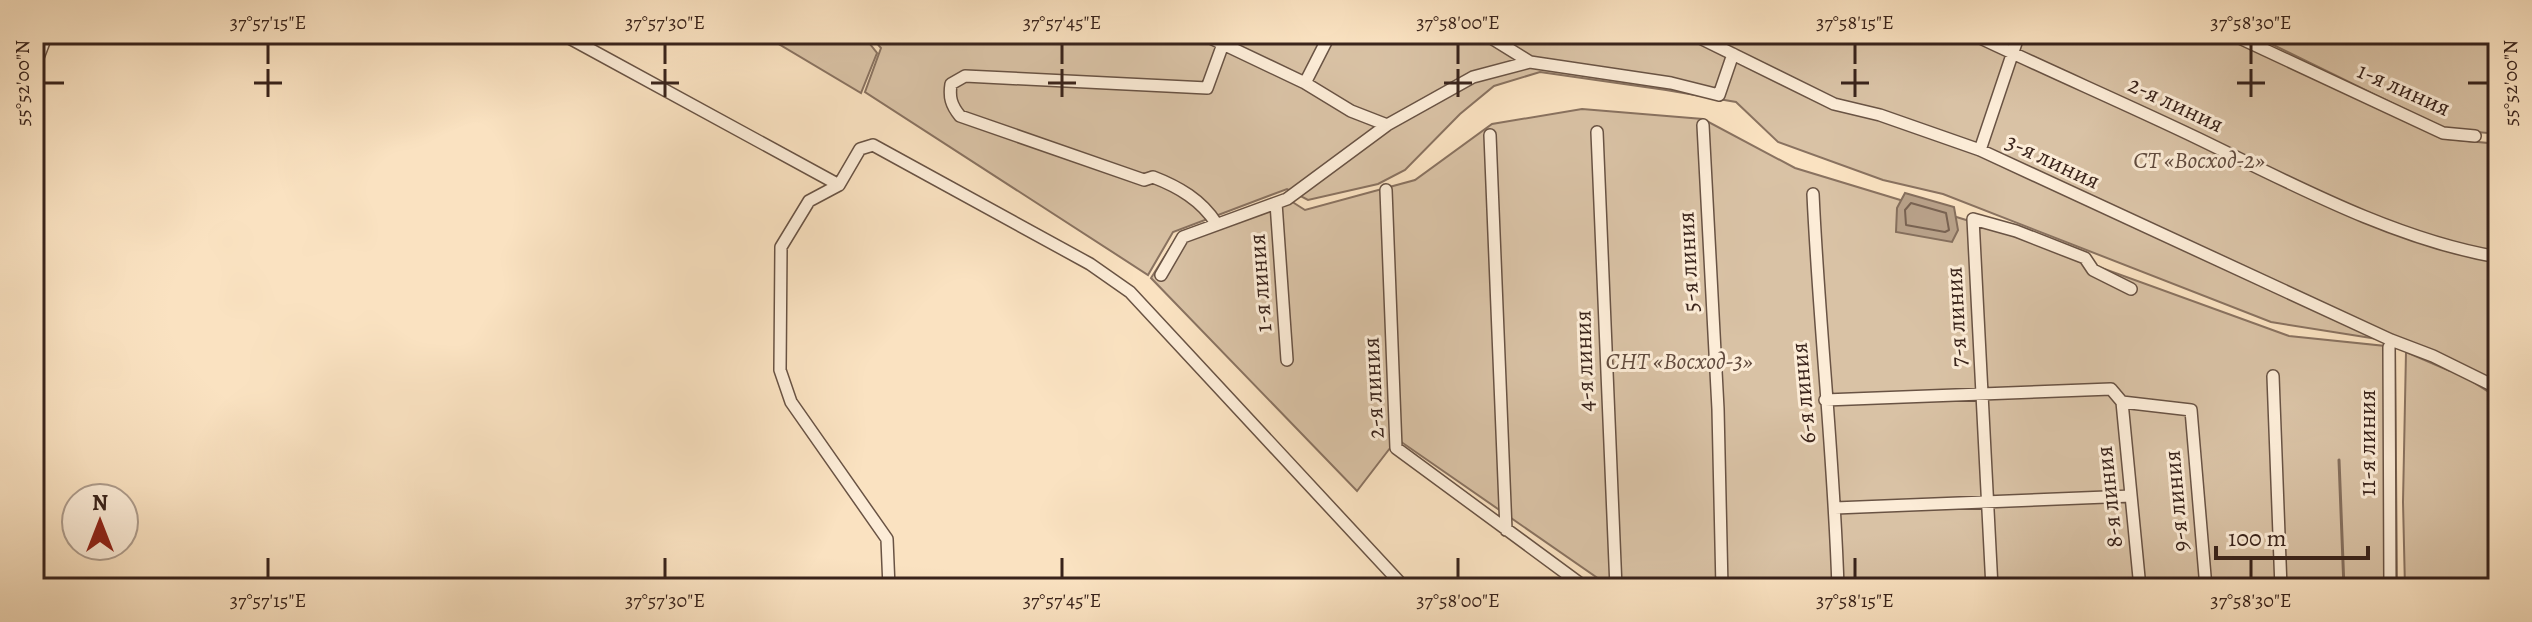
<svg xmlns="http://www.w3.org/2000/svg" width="2532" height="622" viewBox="0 0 2532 622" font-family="Alegreya,serif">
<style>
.green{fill:#d9c2a5;stroke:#897260;stroke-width:2}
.water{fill:#b8a189;stroke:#856f5d;stroke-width:2}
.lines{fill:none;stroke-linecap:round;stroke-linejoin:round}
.shore{stroke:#786252;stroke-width:2}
.stream{stroke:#856f5d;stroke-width:3}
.minor-casing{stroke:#695344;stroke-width:14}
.minor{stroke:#fcecd7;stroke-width:11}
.ticks{fill:none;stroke:#39231b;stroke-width:3}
.labels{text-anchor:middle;stroke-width:6;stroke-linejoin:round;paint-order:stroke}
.street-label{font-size:24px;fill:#39231b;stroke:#fcecd7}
.park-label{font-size:24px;font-style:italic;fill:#614b3e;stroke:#fcecd7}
.neatline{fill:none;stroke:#39231b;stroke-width:3}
.ticks-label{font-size:20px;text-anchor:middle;fill:#39231b}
</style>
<rect width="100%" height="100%" fill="#fae2c1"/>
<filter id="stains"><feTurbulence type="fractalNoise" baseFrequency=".0025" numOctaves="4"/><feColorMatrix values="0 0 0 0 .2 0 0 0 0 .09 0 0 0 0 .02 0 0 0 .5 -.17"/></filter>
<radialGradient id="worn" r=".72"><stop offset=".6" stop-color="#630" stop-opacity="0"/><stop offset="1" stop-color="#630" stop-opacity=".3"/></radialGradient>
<path class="green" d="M762 34H862L877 53 861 93Z
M869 34H2224L2447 139 2498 144V393L2473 382 2498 398V588H2405L2403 502 2406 352 2450 371 2390 341 2271 322 1943 194 1883 180 1778 142 1736 102 1666 90 1540 72 1494 86 1460 114 1405 170 1378 184 1308 200 1287 189 1173 232 1148 275 865 92 881 48Z
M2251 34H2498V134L2445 129Z
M1582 109 1703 119 1795 168 1986 226 2289 336 2395 347 2397 588H1612L1397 439 1357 491 1151 278 1180 232 1283 196 1305 210 1415 180 1492 124Z"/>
<path class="water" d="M1905 193 1954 207 1958 230 1952 242 1896 232 1897 208Z"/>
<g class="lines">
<path class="shore" d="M1911 203 1946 213 1949 230 1945 232 1906 225 1905 210Z"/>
<path class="stream" d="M2339 460 2344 588"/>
<defs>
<path id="minor" d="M562 34 839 185
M1202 34 1305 83 1351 111 1387 125
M1485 34 1530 62 1671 83 1719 95 1733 54
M1692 34 1834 104 1880 115 1980 150 2391 340 2433 356 2498 388
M1972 34C2047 70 2124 103 2199 139 2292 184 2396 240 2498 257
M2231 34 2443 133 2475 136
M34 68 47 34
M1305 83 1330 34
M1703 125 1718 409 1722 588
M1597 132 1616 588
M1490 135 1506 530
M1980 150 2019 34
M1386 190 1396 448 1586 588
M1813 194C1819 325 1834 456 1838 588
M1276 203 1287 199 1387 125 1473 77 1530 62
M1216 223C1201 200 1179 187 1153 177L1144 180 960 116C951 105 949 97 951 84L965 76 1207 88 1223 44
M1161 275 1183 237 1276 203 1287 360
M2389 347 2390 588
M2273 376 2281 588
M1825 400 2111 389 2122 402 2191 410 2206 588
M2122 402 2140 588
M1835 508 2131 496
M889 588 887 539 791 402 780 370 781 247 809 201 839 185 860 149 873 145 1090 264 1130 292 1405 588
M1992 588 1973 219 2016 231 2085 258 2093 270 2131 289"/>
</defs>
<use href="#minor" class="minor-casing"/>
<use href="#minor" class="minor"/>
</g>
<path class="ticks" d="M268 44V64M665 44V64M1062 44V64M1458 44V64M1855 44V64M2251 44V64M268 69V97M665 69V97M1062 69V97M1458 69V97M1855 69V97M2251 69V97M44 83H64M254 83H282M651 83H679M1048 83H1076M1444 83H1472M1841 83H1869M2237 83H2265M2468 83H2488M268 558V578M665 558V578M1062 558V578M1458 558V578M1855 558V578M2251 558V578"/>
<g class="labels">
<g class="street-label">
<text transform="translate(2404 89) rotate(24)" y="8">1-я линия</text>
<text transform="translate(2176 104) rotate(25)" y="8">2-я линия</text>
<text transform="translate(2053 161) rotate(25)" y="8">3-я линия</text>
<text transform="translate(1688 262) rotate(-93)" y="8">5-я линия</text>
<text transform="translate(1260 283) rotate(-94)" y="8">1-я линия</text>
<text transform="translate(1956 317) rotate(-93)" y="8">7-я линия</text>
<text transform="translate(1584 361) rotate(-92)" y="8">4-я линия</text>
<text transform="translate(1373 388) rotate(-93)" y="8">2-я линия</text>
<text transform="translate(1803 393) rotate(-95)" y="8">6-я линия</text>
<text transform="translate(2367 443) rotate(-90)" y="8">11-я линия</text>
<text transform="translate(2109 497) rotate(-96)" y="8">8-я линия</text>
<text transform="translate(2176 501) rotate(-95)" y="8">9-я линия</text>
</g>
<g class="park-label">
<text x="2199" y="168">СТ «Восход-2»</text>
<text x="1679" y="369">СНТ «Восход-3»</text>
</g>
</g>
<rect width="2532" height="622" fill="none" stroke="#fae2c1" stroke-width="88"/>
<g transform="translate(100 522)"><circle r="38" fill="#fcecd7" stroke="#ae9c8c" stroke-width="2"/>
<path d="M0-6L14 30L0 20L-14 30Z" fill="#8f2418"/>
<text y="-12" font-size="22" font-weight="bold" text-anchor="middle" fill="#39231b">N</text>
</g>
<path d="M2216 546v12h152v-12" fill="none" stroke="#39231b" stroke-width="4"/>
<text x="2228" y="546" font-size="24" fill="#39231b" stroke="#fcecd7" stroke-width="6" paint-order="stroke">100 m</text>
<rect x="44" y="44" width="2444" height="534" class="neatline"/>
<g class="ticks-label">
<text x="268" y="29">37°57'15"E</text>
<text x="665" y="29">37°57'30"E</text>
<text x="1062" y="29">37°57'45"E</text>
<text x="1458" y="29">37°58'00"E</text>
<text x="1855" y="29">37°58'15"E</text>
<text x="2251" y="29">37°58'30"E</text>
<text transform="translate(22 83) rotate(-90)" y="7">55°52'00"N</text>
<text transform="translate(2510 83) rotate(-90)" y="7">55°52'00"N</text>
<text x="268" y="607">37°57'15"E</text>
<text x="665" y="607">37°57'30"E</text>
<text x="1062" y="607">37°57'45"E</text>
<text x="1458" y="607">37°58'00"E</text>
<text x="1855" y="607">37°58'15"E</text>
<text x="2251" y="607">37°58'30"E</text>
</g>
<rect width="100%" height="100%" filter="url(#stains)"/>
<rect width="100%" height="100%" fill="url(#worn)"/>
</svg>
